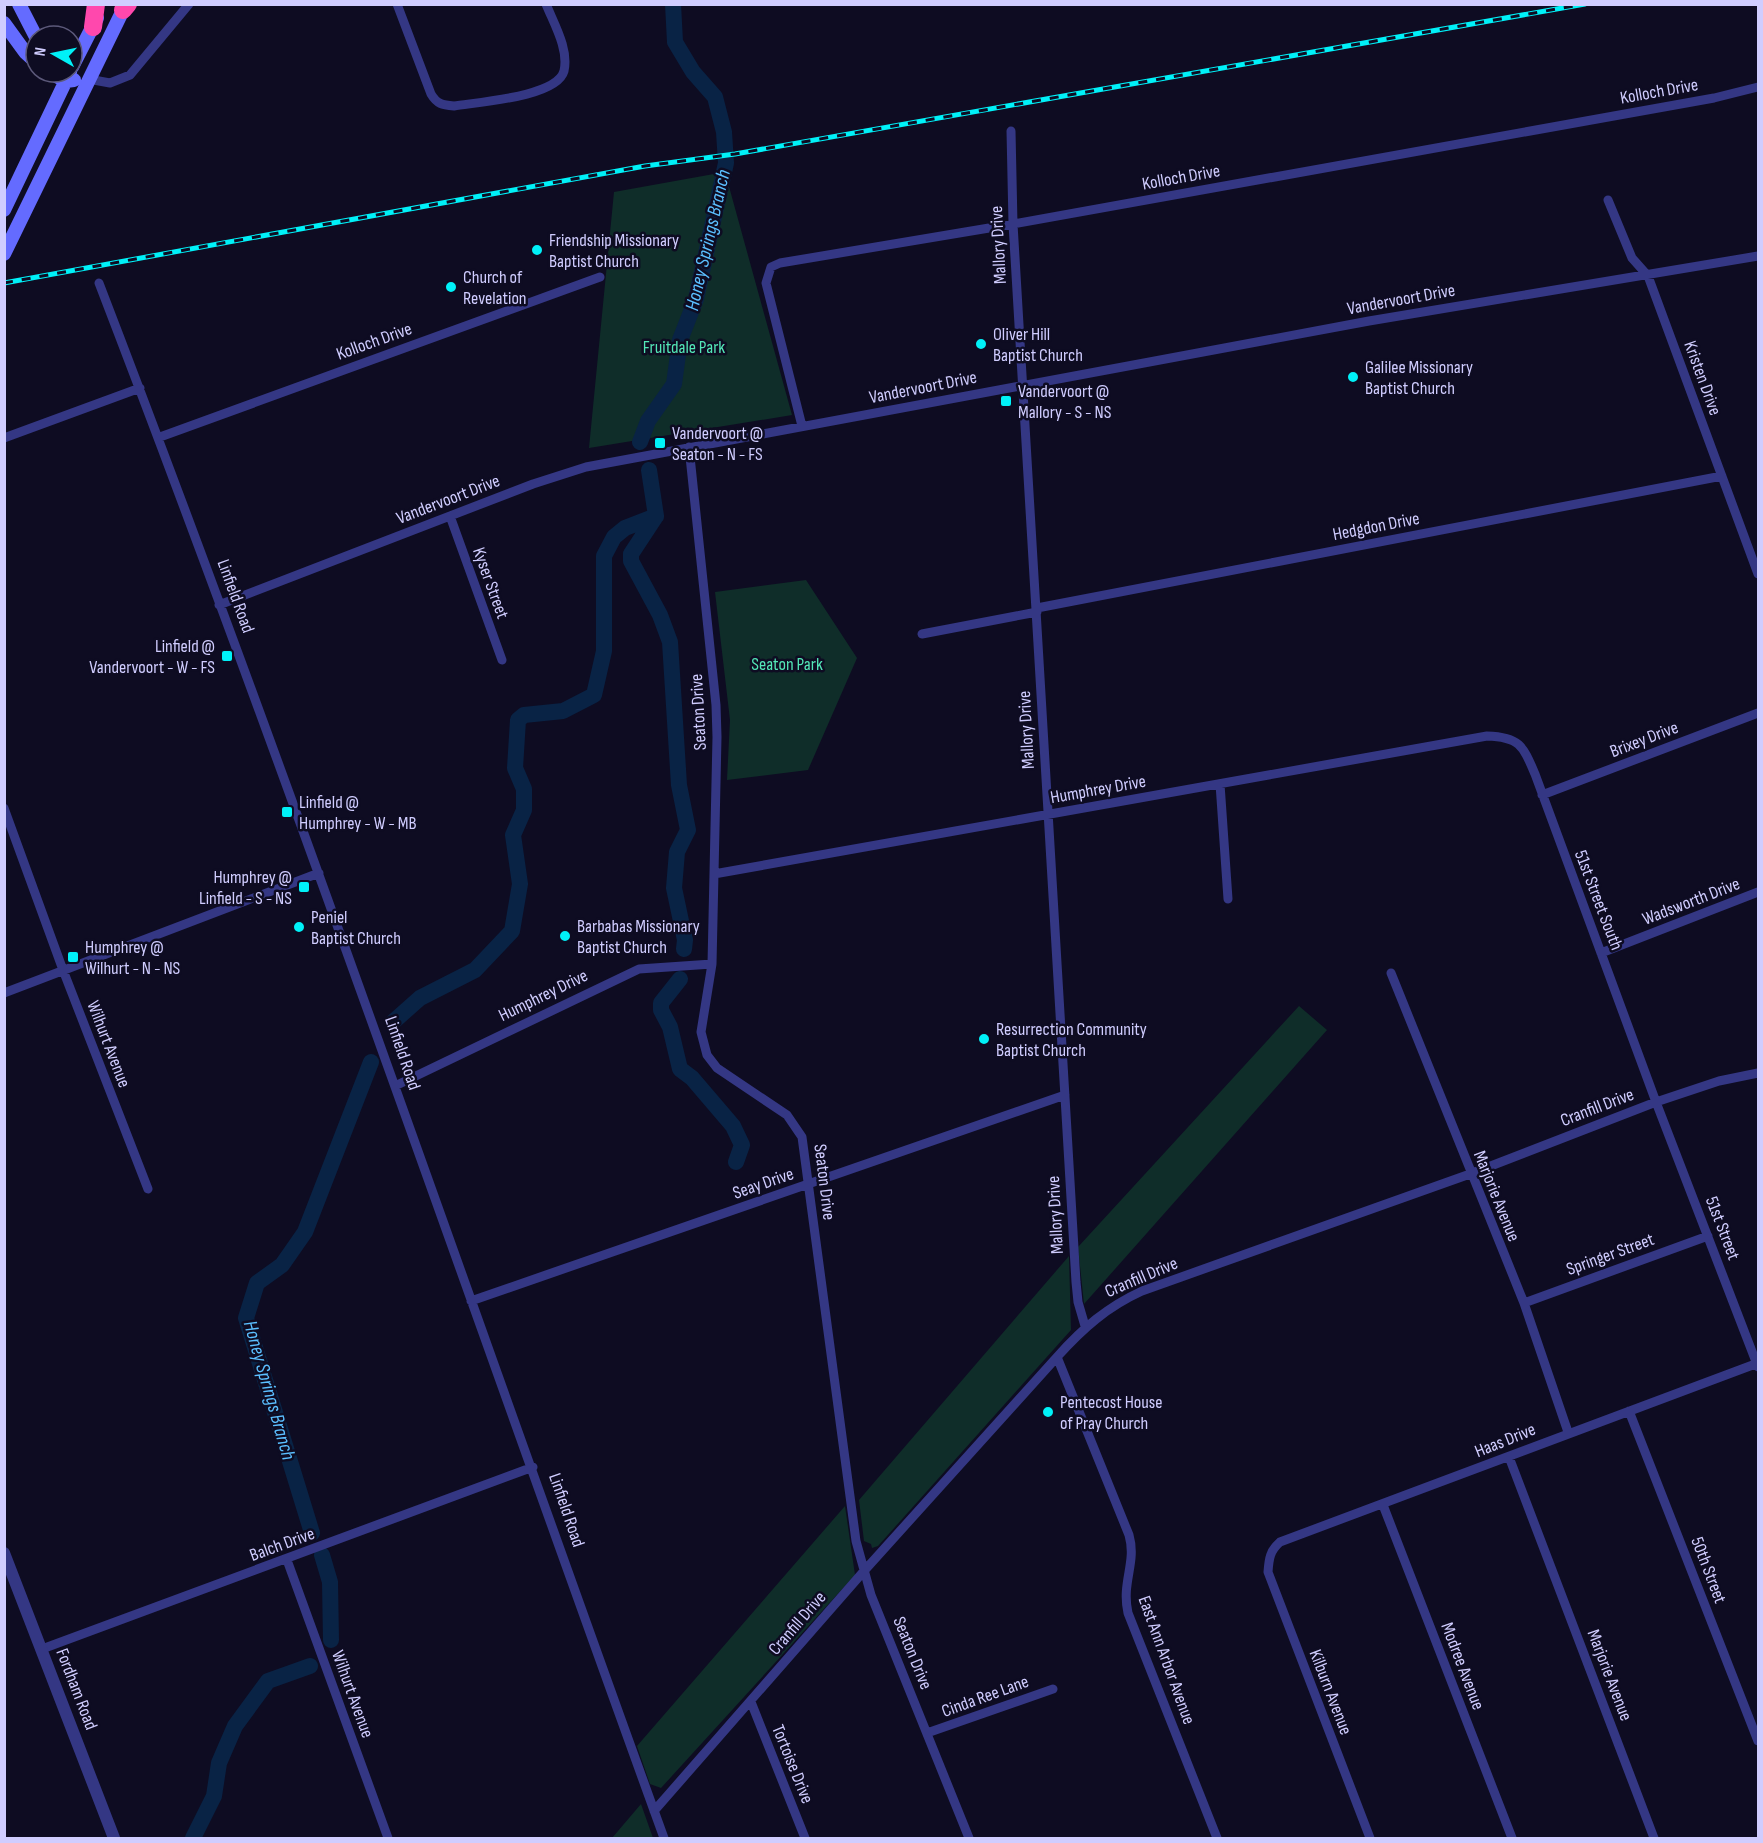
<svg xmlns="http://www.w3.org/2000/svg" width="1763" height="1843" viewBox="0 0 1763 1843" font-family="'Sofia Sans Condensed',sans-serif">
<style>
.green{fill:#0f2d29}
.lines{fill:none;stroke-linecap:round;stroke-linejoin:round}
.river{stroke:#092345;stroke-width:16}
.minor{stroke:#343784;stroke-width:9}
.tertiary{stroke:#343784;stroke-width:12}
.secondary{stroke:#646bff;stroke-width:14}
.motorway{stroke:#ff48ad;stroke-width:18}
.rail-casing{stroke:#00f1f8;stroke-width:5}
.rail{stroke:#0e0c22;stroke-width:3;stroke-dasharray:9;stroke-linecap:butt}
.poi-dot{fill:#00f1f8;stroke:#0e0c22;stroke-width:2}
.labels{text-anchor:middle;stroke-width:5;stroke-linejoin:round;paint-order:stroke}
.street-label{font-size:18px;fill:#d0cdff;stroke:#0e0c22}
.poi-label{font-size:18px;fill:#d0cdff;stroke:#0e0c22;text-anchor:start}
.park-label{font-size:18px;fill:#53e6b7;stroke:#0e0c22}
.water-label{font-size:20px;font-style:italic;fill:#5bbfff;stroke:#0e0c22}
</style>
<rect width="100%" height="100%" fill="#0e0c22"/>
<path class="green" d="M725 172 792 415 589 448 614 192Z
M806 580 857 658 808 770 727 780 730 720 715 592Z
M1299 1006 1327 1030 1084 1304 1078 1247Z
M1069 1256 1071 1330 878 1546 872 1548 871 1544 864 1541 859 1500Z
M845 1506 855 1575 661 1788 650 1784 637 1746Z
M641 1804 653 1838H612Z"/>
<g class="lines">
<path class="river" d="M640 442 648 421 674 384 680 340 696 299 726 163 724 132 715 97 693 72 675 42 673 4
M656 516 631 554V561L660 615 670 642 679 785 688 830 677 852 674 888 685 940 684 949
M680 979 661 1003V1010L670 1027 680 1069 692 1078 733 1126 742 1145 736 1162
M393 1022 420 998 475 970 512 931 520 884 513 835 524 810V789L515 768 518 720 524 715 563 711 594 695 604 651V556L614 537 625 528 656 516 649 470
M312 1533 246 1318 257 1283 282 1265 305 1232 371 1062
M322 1555 330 1582 331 1640
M193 1838 214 1796 219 1763 235 1726 268 1681 310 1666"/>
<path class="minor" d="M397 4 431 94C437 104 442 105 454 106 478 102 557 97 564 71 569 49 554 24 546 4
M88 79 110 83 130 75 189 4
M1011 131 1013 224 1076 1282 1078 1302 1085 1326
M1608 200 1632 258 1648 276 1758 574
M99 283C297 798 476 1320 664 1838
M802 426 766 283 771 267 780 263 1013 224 1714 98 1758 87
M160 437 600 277
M4 438 140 388
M689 447 716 705 717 737 712 964 701 1032 707 1055 717 1068 787 1115 802 1137 856 1541 871 1595 969 1838
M450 516 502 660
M219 605 533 484 586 467 1369 321 1758 256
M1037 608 1722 476
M922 634 1037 612
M1220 784 1228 899
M1542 795 1758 713
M4 808 63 970 148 1189
M714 874 1487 736C1520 737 1523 746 1535 774L1656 1102 1758 1367
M1601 953 1758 892
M1391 973 1524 1303 1568 1432
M4 993 319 873
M395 1086 639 969 712 964
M471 1301 1065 1095
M1524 1303 1708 1236
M1057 1357 1129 1535C1137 1563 1121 1582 1128 1613L1217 1838
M1629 1411 1758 1741
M1509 1457 1654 1838
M1383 1505 1512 1838
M287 1560 388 1838
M42 1649 533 1467
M751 1702 805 1838
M927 1733 1053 1689
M654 1811 864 1571 1057 1357C1083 1328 1107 1307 1142 1291L1470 1174 1656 1102 1719 1081 1758 1073
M1370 1838 1268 1572C1269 1558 1270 1551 1280 1542L1758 1363"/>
<path class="tertiary" d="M4 1553 114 1838"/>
<path class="secondary" d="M19 4 36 37
M4 23 25 52 36 62
M72 67 97 18
M48 72 66 81 74 80
M4 210 70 72
M4 254 126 4"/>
<path class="motorway" d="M123 10 128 4
M93 27 96 4"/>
<defs>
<path id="rail" d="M4 283 645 166 735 154 1585 4"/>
</defs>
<use href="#rail" class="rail-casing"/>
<use href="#rail" class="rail"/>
</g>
<g class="poi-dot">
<circle cx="537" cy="250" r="6"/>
<circle cx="451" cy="287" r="6"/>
<circle cx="981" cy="344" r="6"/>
<circle cx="1353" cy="377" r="6"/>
<rect x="1000" y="395" width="12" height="12" rx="3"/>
<rect x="654" y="437" width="12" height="12" rx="3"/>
<rect x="221" y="650" width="12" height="12" rx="3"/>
<rect x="281" y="806" width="12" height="12" rx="3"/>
<rect x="298" y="881" width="12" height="12" rx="3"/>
<circle cx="299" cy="927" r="6"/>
<circle cx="565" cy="936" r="6"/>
<rect x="67" y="951" width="12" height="12" rx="3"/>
<circle cx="984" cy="1039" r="6"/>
<circle cx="1048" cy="1412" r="6"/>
</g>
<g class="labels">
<g class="street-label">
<text transform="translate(1659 91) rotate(-10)" y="6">Kolloch Drive</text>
<text transform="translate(1181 177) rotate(-10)" y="6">Kolloch Drive</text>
<text transform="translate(998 245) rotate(-93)" y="6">Mallory Drive</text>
<text transform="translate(1401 299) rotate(-10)" y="6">Vandervoort Drive</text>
<text transform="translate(374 341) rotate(-20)" y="6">Kolloch Drive</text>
<text transform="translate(1703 378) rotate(70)" y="6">Kristen Drive</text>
<text transform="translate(923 387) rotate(-11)" y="6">Vandervoort Drive</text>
<text transform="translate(448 499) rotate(-21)" y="6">Vandervoort Drive</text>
<text transform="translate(1376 526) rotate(-11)" y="6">Hedgdon Drive</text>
<text transform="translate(491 583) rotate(70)" y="6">Kyser Street</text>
<text transform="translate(236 596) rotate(70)" y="6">Linfield Road</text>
<text transform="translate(698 712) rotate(-93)" y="6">Seaton Drive</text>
<text transform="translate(1026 730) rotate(-93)" y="6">Mallory Drive</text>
<text transform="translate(1644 739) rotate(-21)" y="6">Brixey Drive</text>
<text transform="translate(1098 789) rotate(-10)" y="6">Humphrey Drive</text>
<text transform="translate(1599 900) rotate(69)" y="6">51st Street South</text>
<text transform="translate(1691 901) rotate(-21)" y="6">Wadsworth Drive</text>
<text transform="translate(543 995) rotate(-26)" y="6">Humphrey Drive</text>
<text transform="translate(109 1044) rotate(69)" y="6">Wilhurt Avenue</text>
<text transform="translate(403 1053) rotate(71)" y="6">Linfield Road</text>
<text transform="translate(1597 1107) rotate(-21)" y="6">Cranfill Drive</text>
<text transform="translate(825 1182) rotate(83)" y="6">Seaton Drive</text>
<text transform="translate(763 1183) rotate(-19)" y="6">Seay Drive</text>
<text transform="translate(1497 1196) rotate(68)" y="6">Marjorie Avenue</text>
<text transform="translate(1055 1215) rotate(-93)" y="6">Mallory Drive</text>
<text transform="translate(1723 1228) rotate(69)" y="6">51st Street</text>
<text transform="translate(1610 1254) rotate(-20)" y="6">Springer Street</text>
<text transform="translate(1141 1277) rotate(-23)" y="6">Cranfill Drive</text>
<text transform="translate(1505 1440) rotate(-22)" y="6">Haas Drive</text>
<text transform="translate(567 1510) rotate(71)" y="6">Linfield Road</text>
<text transform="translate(282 1544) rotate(-20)" y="6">Balch Drive</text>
<text transform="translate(1709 1570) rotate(69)" y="6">50th Street</text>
<text transform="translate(797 1623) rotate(-49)" y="6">Cranfill Drive</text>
<text transform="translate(913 1653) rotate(68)" y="6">Seaton Drive</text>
<text transform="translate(1167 1660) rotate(70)" y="6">East Ann Arbor Avenue</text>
<text transform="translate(1463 1666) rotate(69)" y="6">Modree Avenue</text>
<text transform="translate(1610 1675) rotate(69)" y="6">Marjorie Avenue</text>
<text transform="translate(77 1689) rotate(69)" y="6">Fordham Road</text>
<text transform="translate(1331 1692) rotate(69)" y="6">Kilburn Avenue</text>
<text transform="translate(353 1694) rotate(70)" y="6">Wilhurt Avenue</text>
<text transform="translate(985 1696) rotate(-20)" y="6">Cinda Ree Lane</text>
<text transform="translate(793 1764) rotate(68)" y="6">Tortoise Drive</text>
</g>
<g class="poi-label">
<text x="549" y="246">Friendship Missionary<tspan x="549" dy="21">Baptist Church</tspan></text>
<text x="463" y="283">Church of<tspan x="463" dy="21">Revelation</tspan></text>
<text x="993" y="340">Oliver Hill<tspan x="993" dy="21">Baptist Church</tspan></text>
<text x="1365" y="373">Galilee Missionary<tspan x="1365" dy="21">Baptist Church</tspan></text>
<text x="1018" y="397">Vandervoort @<tspan x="1018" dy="21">Mallory - S - NS</tspan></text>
<text x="672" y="439">Vandervoort @<tspan x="672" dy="21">Seaton - N - FS</tspan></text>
<text x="215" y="652" text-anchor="end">Linfield @<tspan x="215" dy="21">Vandervoort - W - FS</tspan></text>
<text x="299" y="808">Linfield @<tspan x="299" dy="21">Humphrey - W - MB</tspan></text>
<text x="292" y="883" text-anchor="end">Humphrey @<tspan x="292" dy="21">Linfield - S - NS</tspan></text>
<text x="311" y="923">Peniel<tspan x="311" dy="21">Baptist Church</tspan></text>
<text x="577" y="932">Barbabas Missionary<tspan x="577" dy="21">Baptist Church</tspan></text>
<text x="85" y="953">Humphrey @<tspan x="85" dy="21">Wilhurt - N - NS</tspan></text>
<text x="996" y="1035">Resurrection Community<tspan x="996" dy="21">Baptist Church</tspan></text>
<text x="1060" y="1408">Pentecost House<tspan x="1060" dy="21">of Pray Church</tspan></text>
</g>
<g class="park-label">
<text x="684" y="353">Fruitdale Park</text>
<text x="787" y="670">Seaton Park</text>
</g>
<g class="water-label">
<text transform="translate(707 240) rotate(-77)" y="7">Honey Springs Branch</text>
<text transform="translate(270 1390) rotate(74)" y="7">Honey Springs Branch</text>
</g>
</g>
<rect width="1763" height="1843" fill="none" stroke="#d0cdff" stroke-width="12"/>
<g transform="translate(54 54) rotate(279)"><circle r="28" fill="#0e0c22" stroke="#5c597a" stroke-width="1.5"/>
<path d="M0-4.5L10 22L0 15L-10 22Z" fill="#00f1f8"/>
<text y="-9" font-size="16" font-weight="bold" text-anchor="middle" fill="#d0cdff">N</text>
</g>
</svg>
